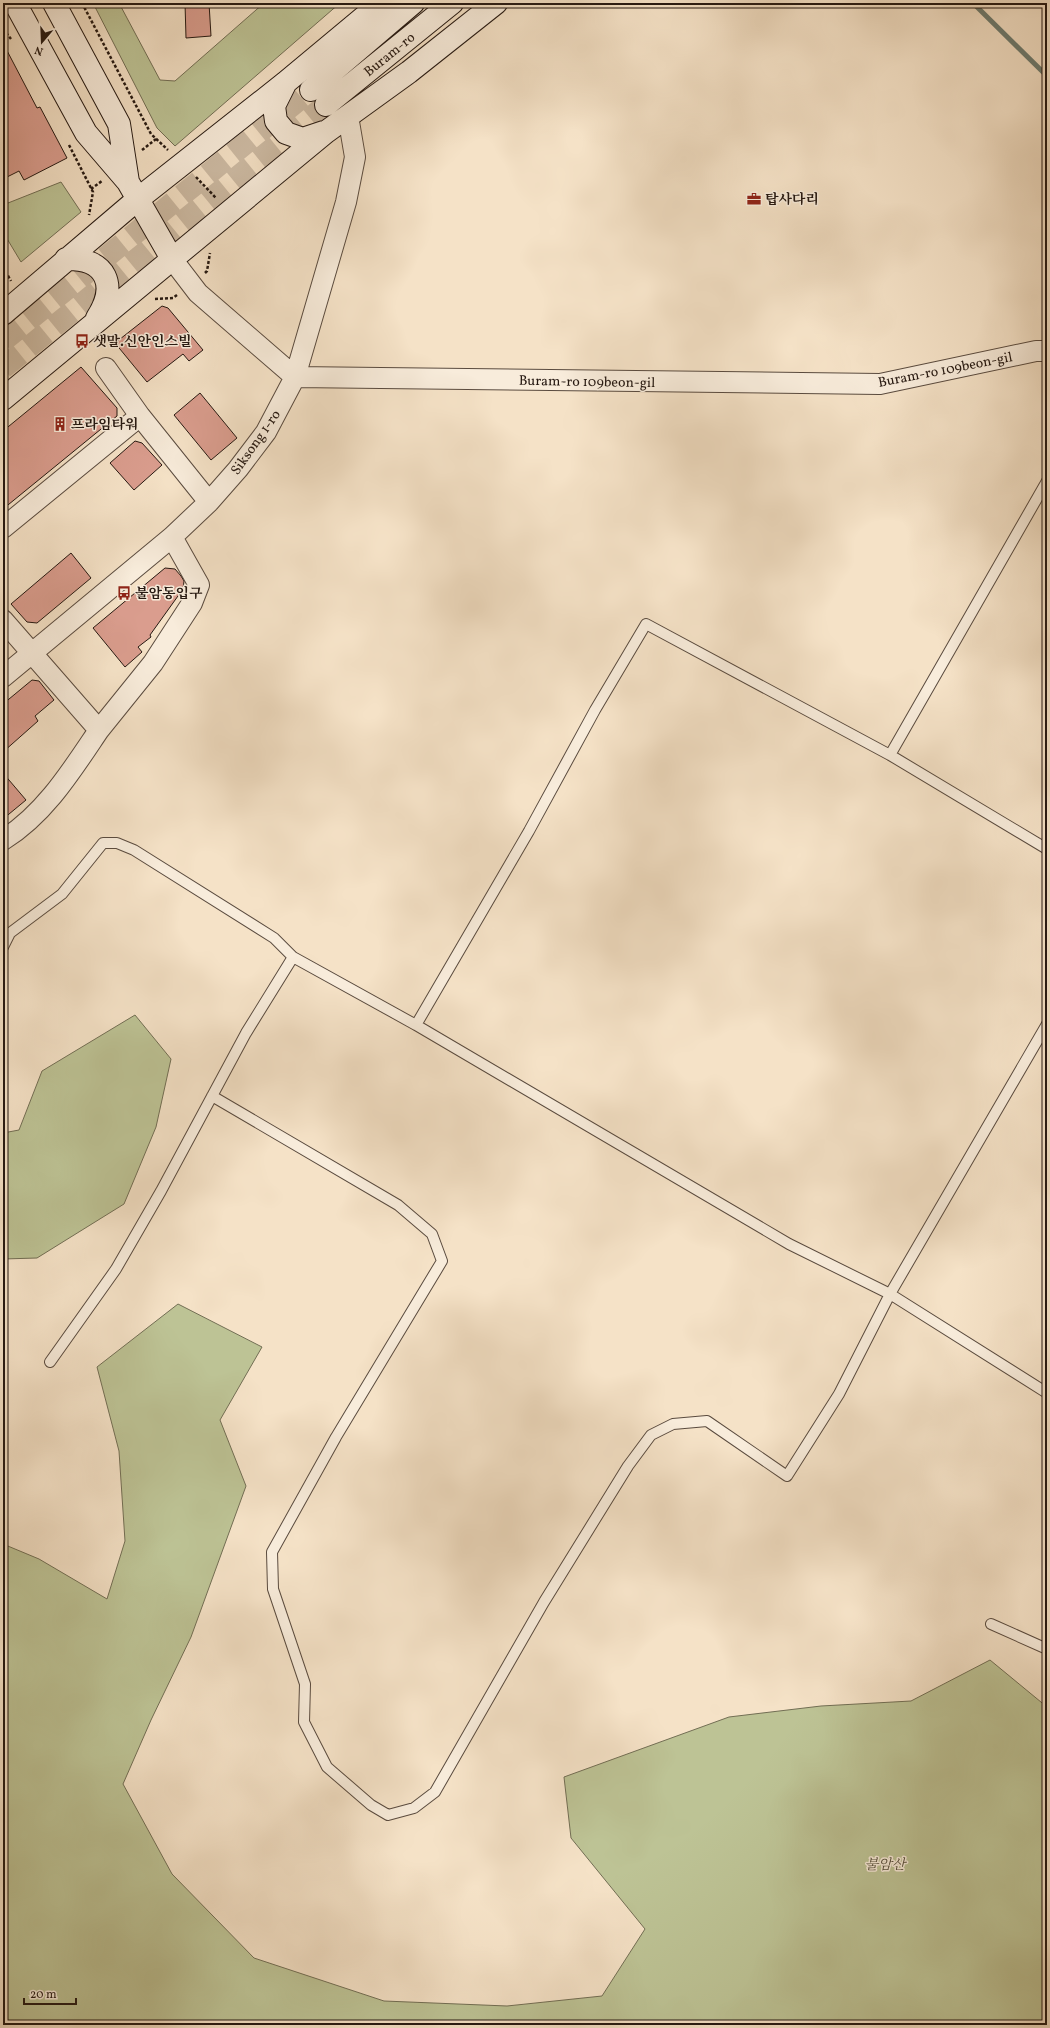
<svg xmlns="http://www.w3.org/2000/svg" width="1050" height="2028" viewBox="0 0 1050 2028" font-family="Vollkorn,'Noto Serif KR',serif">
<style>
.green{fill:#bdc395;stroke:#726e54}
.lines{fill:none;stroke-linecap:round;stroke-linejoin:round}
.stream{stroke:#6d7c71;stroke-width:5}
.building{fill:#da9d8e;stroke:#261912}
.secondary-tunnel{stroke:#ccbaa3;stroke-width:22;stroke-dasharray:22 11;stroke-linecap:butt}
.lane-casing{stroke:#5a4b3f;stroke-width:12}
.street-casing{stroke:#5a4b3f;stroke-width:22}
.secondary-casing{stroke:#261912;stroke-width:24}
.path{stroke:#261912;stroke-width:2.5;stroke-dasharray:3 2;stroke-linecap:butt}
.lane{stroke:#f8ecdb;stroke-width:10}
.street{stroke:#f8ecdb;stroke-width:20}
.secondary{stroke:#f8ecdb;stroke-width:22}
.labels{text-anchor:middle;stroke-width:3;stroke-linejoin:round;paint-order:stroke}
.street-label{font-size:14px;fill:#261912;stroke:#f8ecdb}
.poi-label{font-size:14px;font-weight:bold;fill:#261912;stroke:#f8ecdb;text-anchor:start}
.park-label{font-size:14px;font-style:italic;fill:#534c39;stroke:#f8ecdb}
</style>
<rect width="100%" height="100%" fill="#f5e2c7"/>
<filter id="stains"><feTurbulence type="fractalNoise" baseFrequency=".005" numOctaves="4"/><feColorMatrix values="0 0 0 0 .2 0 0 0 0 .09 0 0 0 0 .02 0 0 0 .5 -.17"/></filter>
<radialGradient id="worn" r=".72"><stop offset=".6" stop-color="#630" stop-opacity="0"/><stop offset="1" stop-color="#630" stop-opacity=".3"/></radialGradient>
<path class="green" d="M93 3H119L160 80 175 81 264 3H340L175 146 157 128Z
M61 182 81 212 21 262 3 232V205Z
M135 1015 171 1059 156 1127 124 1204 37 1258 3 1259V1133L19 1130 42 1071Z
M178 1304 262 1347 220 1420 246 1486 191 1637 151 1720 123 1784 172 1874 254 1958 384 2001 507 2006 602 1996 645 1929 571 1838 564 1777 729 1717 821 1706 911 1701 990 1660 1047 1707V2025H3V1544L39 1559 107 1599 125 1541 119 1451 97 1367Z"/>
<g class="lines">
<path class="stream" d="M973 3 1047 76"/>
</g>
<path class="building" d="M185 3H209L211 36 186 38Z
M3 43 37 108 40 107 67 158 24 180 19 171 3 179Z
M162 306 168 308 203 350 189 361 183 354 147 382 115 343Z
M81 367 117 408V416L3 509V431Z
M200 393 237 438 211 460 174 415Z
M135 441 142 443 162 465 134 490 110 463Z
M71 553 91 578 37 623 27 622 11 604Z
M165 568 175 569 181 576 184 581 183 589 150 635 151 637 138 647 142 652 125 667 93 628Z
M32 680 39 681 54 700 35 716 38 721 3 752V704Z
M3 773 26 800 3 819Z"/>
<g class="lines">
<path class="secondary-tunnel" d="M3 341 311 90
M3 368 326 105"/>
<defs>
<path id="lane" d="M890 755 1047 481
M3 947 10 933 62 894 103 843H117L134 850 274 938 293 957 416 1025 789 1244 890 1294 1047 1393
M416 1025 529 831 595 710 646 624 890 755 1047 849
M212 1096 398 1205 432 1234 442 1261 336 1437 272 1552 273 1589 305 1684 304 1722 327 1767 371 1805 388 1815 414 1808 435 1792 544 1602 628 1466 651 1435 673 1424 707 1421 787 1476 839 1394 890 1294 1047 1024
M50 1362 116 1269 161 1191 246 1033 293 957
M991 1624 1047 1649"/>
<path id="street" d="M172 259 198 293 295 377 880 384 1036 351H1047
M106 368 140 416 209 502
M3 528 140 416
M3 620 99 730 153 663 192 603 199 585 172 537
M3 677 172 537 209 502 238 469 266 432 295 377 346 202 355 157 348 116
M3 840C45 814 72 770 99 730"/>
<path id="secondary" d="M15 3 86 133 128 182 172 259
M54 3 119 124 128 182
M285 84 274 106 276 121 286 133 303 139 324 132
M311 90 413 3
M326 105 452 3
M66 259C107 258 118 286 97 318
M3 314 138 199 285 83 381 3
M3 399 326 132 409 72 496 3"/>
</defs>
<use href="#lane" class="lane-casing"/>
<use href="#street" class="street-casing"/>
<use href="#secondary" class="secondary-casing"/>
<path class="path" d="M82 3 151 134 168 150
M3 29 11 39
M69 145 93 192 89 215
M142 150 156 139
M196 177 216 198
M91 189 102 181
M3 267 11 281
M205 273 207 271 210 253
M155 299 173 298 177 295"/>
<use href="#lane" class="lane"/>
<use href="#street" class="street"/>
<use href="#secondary" class="secondary"/>
</g>
<defs>
<symbol id="office-bare" viewBox="-9 -9 18 18"><path d="M-6-3h4V-5.5h4V-3h4V5H-6ZM-1-4.5V-3h2v-1.5ZM-6 0V1H6V0Z" fill="#8f2418" stroke="#f8ecdb" stroke-width="2.5" paint-order="stroke"/></symbol>
<symbol id="bus-bare" viewBox="-9 -9 18 18"><path d="M-5-6H5V4H4V6H2V4H-2V6H-4V4H-5ZM-3.5-4V0h7V-4ZM-3.5 1.2v1.5H-2V1.2ZM2 1.2v1.5H3.5V1.2Z" fill="#8f2418" stroke="#f8ecdb" stroke-width="2.5" paint-order="stroke"/></symbol>
<symbol id="building-bare" viewBox="-9 -9 18 18"><path d="M-4-6H4V6H1V3H-1V6H-4ZM-2.5-4.3h1.7v1.8h-1.7ZM.8-4.3h1.7v1.8H.8ZM-2.5-1h1.7V.8h-1.7ZM.8-1h1.7V.8H.8Z" fill="#8f2418" stroke="#f8ecdb" stroke-width="2.5" paint-order="stroke"/></symbol>
</defs>
<g fill-rule="evenodd">
<use href="#office-bare" x="744" y="189" width="20" height="20"/>
<use href="#bus-bare" x="72" y="331" width="20" height="20"/>
<use href="#building-bare" x="50" y="414" width="20" height="20"/>
<use href="#bus-bare" x="114" y="583" width="20" height="20"/>
</g>
<g class="labels">
<g class="street-label">
<text transform="translate(389 54) rotate(-39)" y="5">Buram-ro</text>
<text transform="translate(945 369) rotate(-11)" y="5">Buram-ro 109beon-gil</text>
<text transform="translate(587 381) rotate(1)" y="5">Buram-ro 109beon-gil</text>
<text transform="translate(255 442) rotate(-55)" y="5">Siksong 1-ro</text>
</g>
<g class="poi-label">
<text x="765" y="204">탑사다리</text>
<text x="93" y="346">샛말.신안인스빌</text>
<text x="71" y="429">프라임타워</text>
<text x="135" y="598">불암동입구</text>
</g>
<g class="park-label">
<text x="885" y="1869">불암산</text>
</g>
</g>
<rect width="1050" height="2028" fill="none" stroke="#f5e2c7" stroke-width="16"/>
<rect x="4" y="4" width="1042" height="2020" fill="none" stroke="#261912" stroke-width="2"/>
<rect x="8" y="8" width="1034" height="2012" fill="none" stroke="#261912"/>
<g transform="translate(42 42) rotate(199)" stroke="#f8ecdb" stroke-width="3" paint-order="stroke">
<path d="M0-3L7 15L0 10L-7 15Z" fill="#261912"/>
<text y="-6" font-size="11" font-weight="bold" text-anchor="middle" fill="#261912">N</text>
</g>
<path d="M24 1998v6h52v-6" fill="none" stroke="#261912" stroke-width="2"/>
<text x="30" y="1998" font-size="12" fill="#261912" stroke="#f8ecdb" stroke-width="3" paint-order="stroke">20 m</text>
<rect width="100%" height="100%" filter="url(#stains)"/>
<rect width="100%" height="100%" fill="url(#worn)"/>
</svg>
